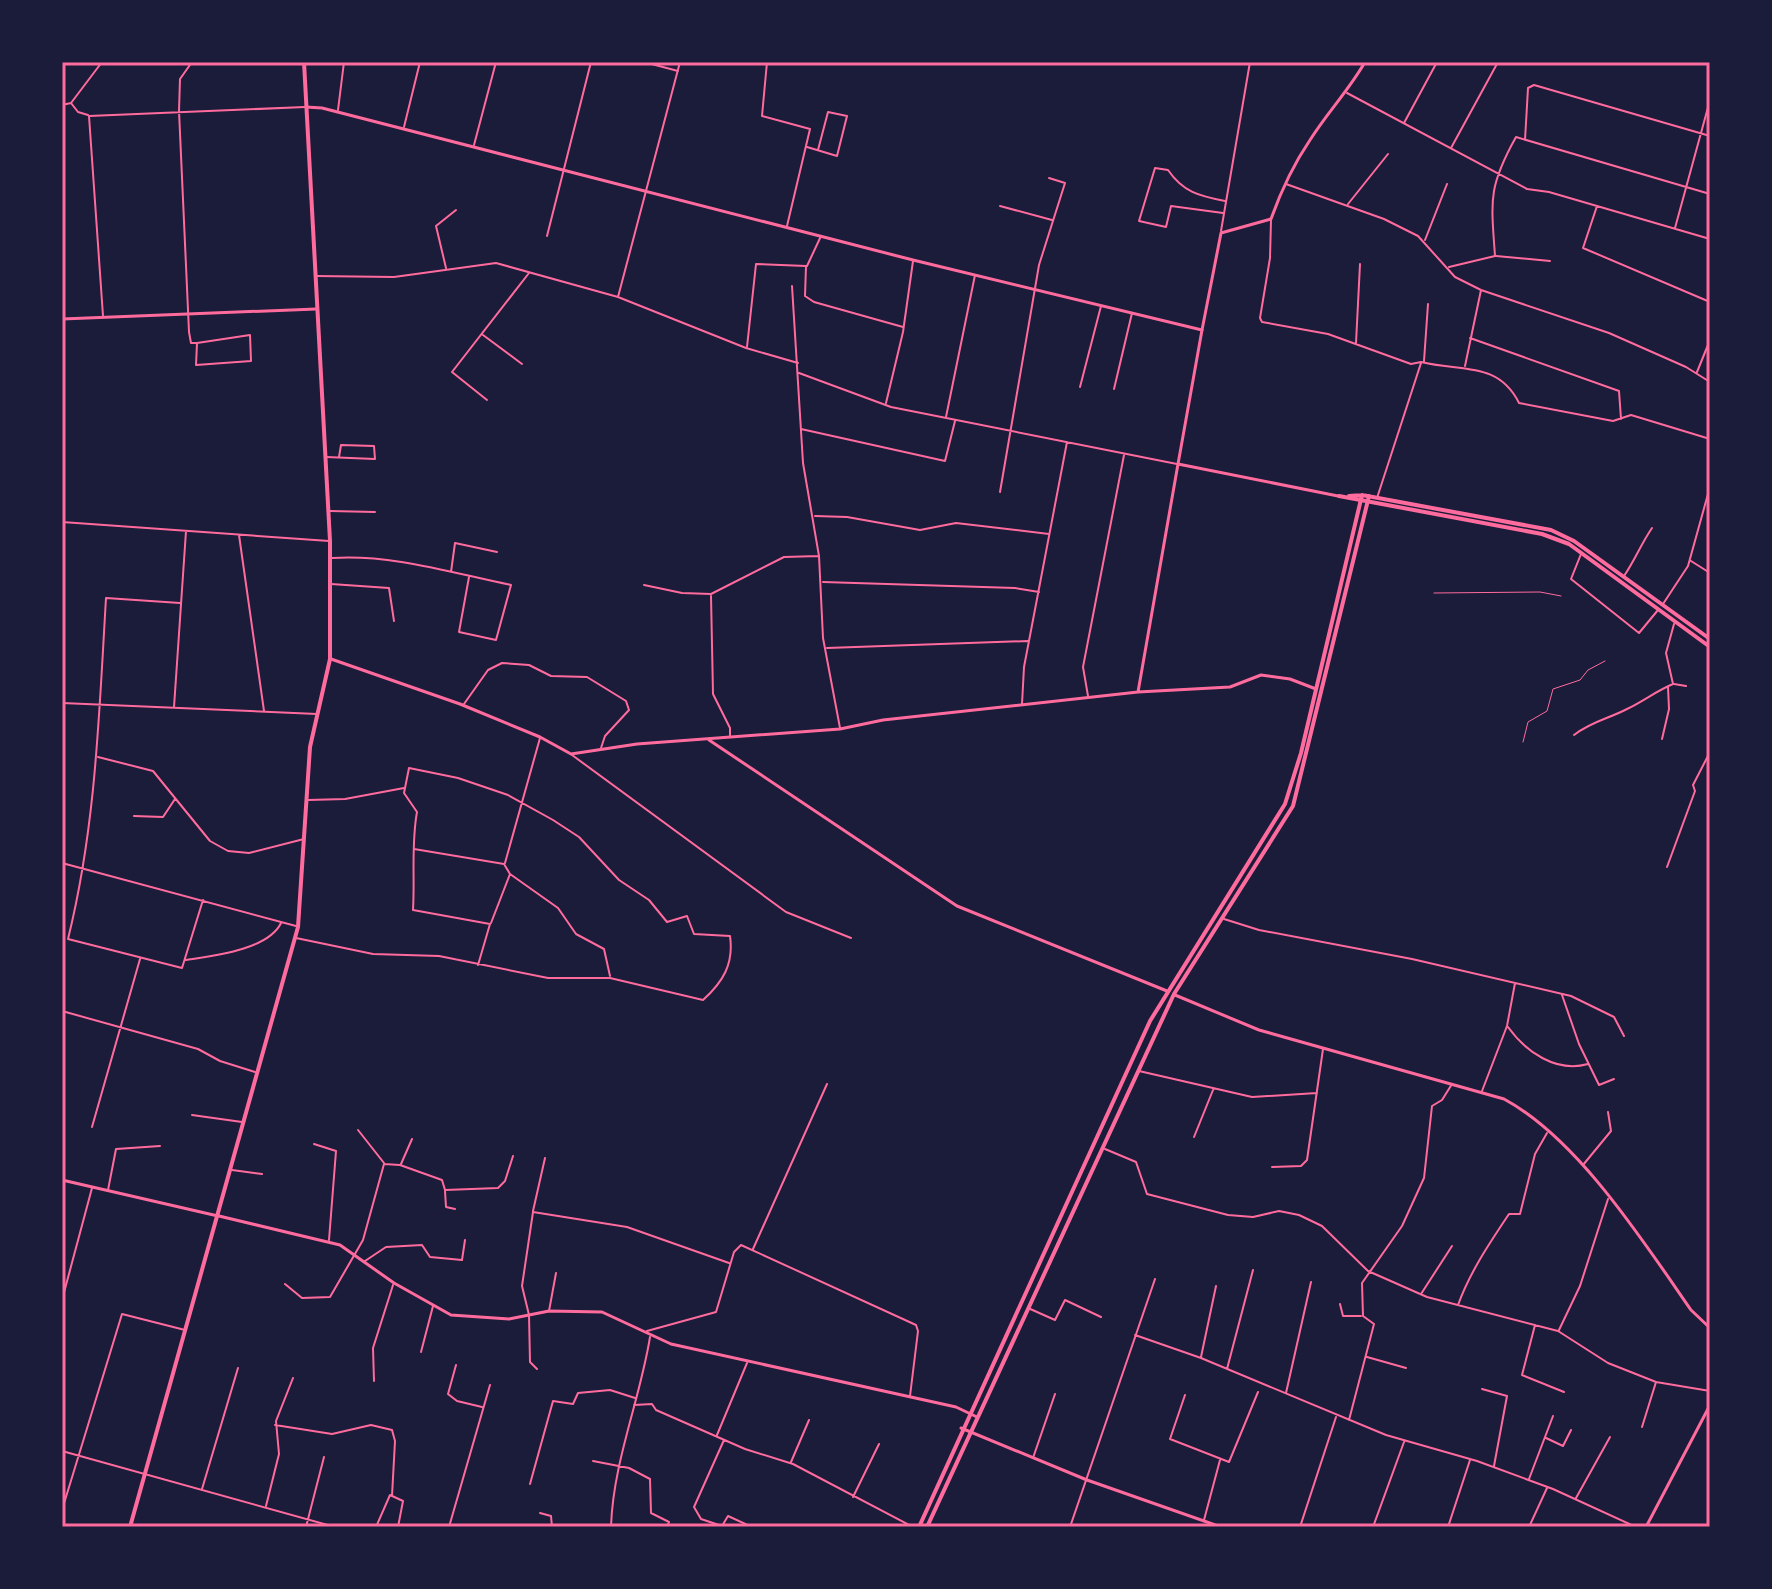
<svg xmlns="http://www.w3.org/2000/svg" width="1772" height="1589" viewBox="0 0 1772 1589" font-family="Merriweather,serif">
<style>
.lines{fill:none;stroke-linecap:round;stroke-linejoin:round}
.service{stroke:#ff6b9d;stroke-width:1}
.minor{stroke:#ff6b9d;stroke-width:2}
.tertiary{stroke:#ff6b9d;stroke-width:3}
.secondary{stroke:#ff6b9d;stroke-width:3}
.primary{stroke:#ff6b9d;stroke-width:4}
.neatline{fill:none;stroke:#ff6b9d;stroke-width:3}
</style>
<rect width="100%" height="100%" fill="#1b1b3a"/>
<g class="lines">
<path class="service" d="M1434 593 1540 592 1561 596
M1523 742 1528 722 1547 711 1553 689 1580 680 1588 670 1605 661"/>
<path class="minor" d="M192 62 180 79 179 111 189 332 191 343H197L196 365 251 361 250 335 197 343
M644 62 678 71
M767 62 762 116 810 129 787 226
M1347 93 1527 189 1549 192 1710 239
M62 105 71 103
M338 110 344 62
M88 115 78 112 71 103 102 62
M1404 123 1437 62
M404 127 420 62
M1525 140 1528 88 1534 85 1710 136
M474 145 496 62
M807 147 837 156 847 116 828 112 818 150
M1451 148 1498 62
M1286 184 1384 219 1418 236 1455 277 1481 290 1609 333 1686 367 1710 382
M1348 204 1388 154
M1000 206 1052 220
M1597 206 1583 248 1710 302
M1223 213 1171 206 1166 227 1139 221 1155 168 1168 170C1183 192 1199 196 1225 201
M1271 220 1270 258 1260 318 1262 322 1328 334 1411 364 1421 362C1461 372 1498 361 1519 403L1613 421 1631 415 1710 439
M1675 228 1710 100
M1221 231 1250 62
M547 236 591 62
M1425 240 1447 184
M1496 256 1550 261
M807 266 821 236
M1449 267 1495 256C1491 200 1488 187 1516 137L1710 194
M446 268 436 226 456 210
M316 276 394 277 496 263 618 297 746 348 798 363
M792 286 803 463 819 556 823 638 840 728
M618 297 680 62
M103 316 89 116 305 107
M483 335 522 364
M1470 338 1619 391 1621 419
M1356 343 1360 264
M747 347 756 264 806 266 805 296 814 302 903 327
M1424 361 1428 304
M1465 366 1481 290
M1697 372 1710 340
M799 373 891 407 1177 464
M1080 387 1101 306
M1114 389 1132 313
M487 400 452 372 529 273
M886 403 903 332 913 261
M946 417 975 275
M801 429 945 461 955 421
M326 457 375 459 374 446 341 445 339 457
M1000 492 1039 265 1065 183 1049 178
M1377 498 1421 363
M330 511 375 512
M815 516 847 517 920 530 956 523 1049 534
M62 522 329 541
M239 535 264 711
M1581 554 1571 579 1639 633 1658 610
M332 558C392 554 452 573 511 585L496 640 459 632 469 577
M1691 561 1710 573
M451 572 455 543 497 552
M1624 576C1635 560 1641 544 1652 528
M823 582 1015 588 1039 592
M331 584 389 588 394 621
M644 585 682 593 711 594 784 557 819 556
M711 596 713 694 730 728V737
M180 603 106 598C99 714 96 826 68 939L182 968 203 900
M1663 604 1688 566 1708 494
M827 648 1028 641
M1674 684 1686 686
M1088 696 1083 667 1124 455
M62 703 317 714
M464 704 488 670 502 663 529 665 551 676 587 677 626 701 629 710 605 736 601 748
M1022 704 1024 667 1067 442
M174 707 186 531
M1574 735C1592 721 1608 719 1627 709 1644 701 1656 691 1673 684L1666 653 1674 624
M1662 739 1669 709 1668 687
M572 755 786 912 851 938
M98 757 153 771 210 841 228 851 249 853 304 839
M308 800 345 799 404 788
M134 816 163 817 175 799
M414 849 504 864 510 874 558 908 576 934 604 949 610 976
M62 863 296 926
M505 863 540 738
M1667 867 1695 791 1693 785 1710 752
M1224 919 1259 930 1412 959 1571 996 1614 1017 1624 1036
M491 923 510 874
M296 938 373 954 439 956 548 978H610L703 1000C723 982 734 964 730 936L694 934 687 916 667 922 649 900 619 880 579 837 553 820 508 795 458 778 409 768 404 793 417 812C411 844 415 877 413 910L490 924 478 965
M186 960C212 956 268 950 281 923
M1562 995 1579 1044 1599 1085 1614 1079
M62 1011 198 1049 220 1061 255 1072
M1508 1027C1526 1052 1556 1073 1588 1064
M1139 1071 1252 1097 1317 1093
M1482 1091 1507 1026 1515 983
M192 1115 242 1122
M92 1127 140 959
M358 1130 384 1163
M1194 1137 1213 1090
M314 1144 336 1151 329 1240
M1105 1149 1136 1162 1147 1194 1228 1215 1253 1217 1279 1211 1299 1215 1322 1226 1368 1271 1427 1297 1558 1331 1608 1363 1656 1382 1710 1391
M401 1164 412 1139
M1583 1165 1611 1131 1608 1112
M1272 1167 1301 1166 1307 1160 1323 1049
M232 1170 262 1174
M108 1190 116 1149 160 1146
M445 1191 446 1207 455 1209
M533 1211 545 1158
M753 1249 827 1084
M365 1261 386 1247 422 1245 430 1257 462 1260 465 1240
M285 1284 302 1298 330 1297 363 1240 384 1164 400 1165 442 1180 445 1190 498 1188 505 1181 513 1156
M1421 1294 1452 1246
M62 1300 92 1188
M1340 1304 1343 1316H1361
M1458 1305C1470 1272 1489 1244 1509 1214H1520L1535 1154 1547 1133
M1028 1308 1055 1320 1065 1300 1101 1317
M549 1311 556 1273
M1535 1325 1522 1375 1564 1392
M1559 1330 1580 1286 1608 1199
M647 1331 716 1312 734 1252 741 1245 916 1325 918 1331 910 1396
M1135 1335 1201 1358 1386 1435 1477 1461 1553 1489 1636 1527
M421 1352 433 1306
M1201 1357 1216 1286
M1367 1357 1406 1368
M456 1365 448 1394 457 1401 482 1407
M537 1369 530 1362 529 1315 522 1286 533 1212 627 1227 729 1263
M1227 1369 1253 1270
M374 1381 373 1348 393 1285
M1482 1389 1507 1396 1494 1466
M1286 1393 1311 1282
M1185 1395 1170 1439 1229 1462 1258 1392
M634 1405 652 1404 656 1410 745 1449 793 1464 913 1527
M1349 1420 1374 1324 1363 1316 1362 1283 1402 1226 1424 1178 1432 1106 1442 1100 1452 1084
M275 1425 332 1434 371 1425 392 1430 395 1441 392 1496
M1642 1427 1656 1382
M717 1435 747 1363
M1546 1438 1563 1446 1571 1430
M62 1451 335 1527
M1033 1458 1055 1394
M593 1461 629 1468 650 1479 651 1513 669 1522 667 1527
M791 1462 809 1420
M1529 1479 1553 1416
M530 1484 553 1401 573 1404 578 1393 610 1390 635 1398
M202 1489 238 1368
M853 1497 879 1444
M1576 1498 1610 1437
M266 1506 279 1454 276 1421 293 1378
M62 1510 122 1314 185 1330
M540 1513 551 1516 552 1527
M1204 1520 1220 1460
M722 1526 701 1519 694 1507 724 1440
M722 1526 728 1516 752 1527
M306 1527 324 1457
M376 1527 390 1495 403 1501 398 1527
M449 1527 490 1385
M611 1527C613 1462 640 1400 650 1337
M828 1527H831
M1070 1527 1155 1279
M1300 1527 1336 1417
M1373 1527 1404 1442
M1448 1527 1470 1460
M1529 1527 1547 1488"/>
<path class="tertiary" d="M62 319 316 309
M1202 330 1221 233 1271 219C1281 191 1293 165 1310 140 1327 113 1349 90 1365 62
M331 659 460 704 540 737 571 754 637 744 840 729 883 720 1138 692 1230 687 1261 675 1290 679 1316 689
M1138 692 1178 464
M709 740 957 906 1167 991
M1175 995 1259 1030 1504 1099C1578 1139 1643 1241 1691 1310L1710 1328
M219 1216 340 1245 394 1283 451 1315 509 1319 549 1311 602 1312 671 1344 956 1407 977 1417
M961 1428 1087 1480 1221 1527"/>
<path class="secondary" d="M306 107 322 108 913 260 1202 330 1178 464 1338 496
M62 1180 218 1216
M1646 1527 1710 1405"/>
<path class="primary" d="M1339 496 1542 534 1569 544 1710 647
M1349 496 1362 495 1551 530 1574 541 1710 639
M130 1527 298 927 310 747 330 659V541L304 62
M919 1527 1150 1021 1285 804 1301 753 1362 495
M927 1527 1174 994 1293 806 1369 496"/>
</g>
<rect width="1772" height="1589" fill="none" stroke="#1b1b3a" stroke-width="128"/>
<rect x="64" y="64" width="1644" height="1461" class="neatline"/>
</svg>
